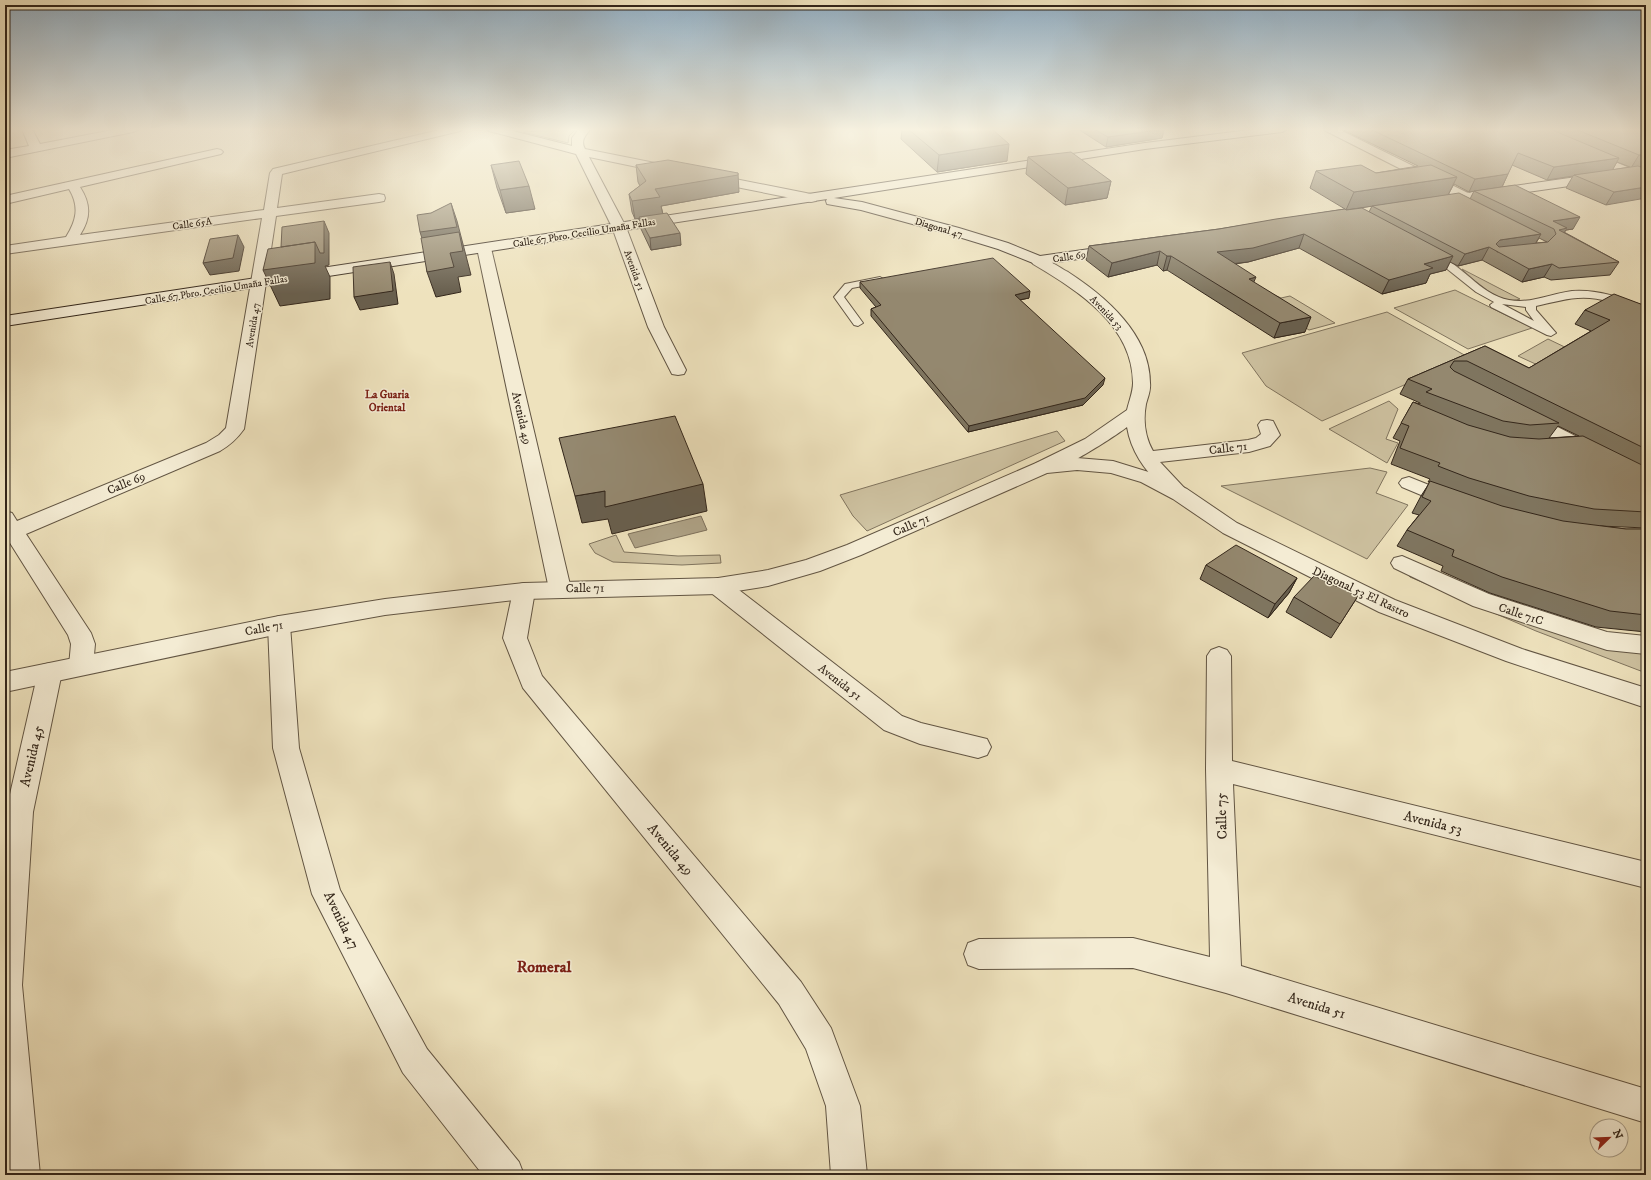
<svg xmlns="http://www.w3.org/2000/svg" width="1651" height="1180" viewBox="0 0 1651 1180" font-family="'IM FELL DW Pica',serif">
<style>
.green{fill:#cec2a1;stroke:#80745e}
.water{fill:#aea286;stroke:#7d705b}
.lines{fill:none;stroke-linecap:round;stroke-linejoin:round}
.service-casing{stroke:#625543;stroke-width:2}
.minor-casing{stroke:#625543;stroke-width:2}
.tertiary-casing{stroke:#625543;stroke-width:2}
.secondary-casing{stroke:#33261a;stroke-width:2}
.service{fill:#f4ecd4;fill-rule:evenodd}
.minor{fill:#f4ecd4;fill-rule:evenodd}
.tertiary{fill:#f4ecd4;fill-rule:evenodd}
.secondary{fill:#f4ecd4;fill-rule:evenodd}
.wall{fill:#7f755f;stroke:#33261a;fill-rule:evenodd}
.shaded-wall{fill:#685f4e;stroke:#33261a}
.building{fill:#94886f;stroke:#33261a}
.labels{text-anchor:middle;stroke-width:3;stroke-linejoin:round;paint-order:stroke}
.far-street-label{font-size:10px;fill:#33261a;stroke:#f4ecd4}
.far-neighbourhood-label{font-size:11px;font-weight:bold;fill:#7a1f14;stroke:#f4ecd4}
.street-label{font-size:12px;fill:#33261a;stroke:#f4ecd4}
.near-street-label{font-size:14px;fill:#33261a;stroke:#f4ecd4}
.near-neighbourhood-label{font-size:16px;font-weight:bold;fill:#7a1f14;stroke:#f4ecd4}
</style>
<rect width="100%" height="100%" fill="#eee2bd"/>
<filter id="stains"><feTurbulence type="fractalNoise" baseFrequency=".005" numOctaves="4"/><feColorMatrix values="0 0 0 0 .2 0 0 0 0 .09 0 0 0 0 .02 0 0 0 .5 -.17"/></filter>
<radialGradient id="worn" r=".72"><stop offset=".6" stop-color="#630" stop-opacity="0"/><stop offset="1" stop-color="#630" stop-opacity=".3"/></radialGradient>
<path class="green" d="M576 129 569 136 568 143 523 132Z
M1462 269 1520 299C1501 306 1475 282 1462 269Z
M1264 290 1281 298 1290 296 1335 323 1309 330 1250 293Z
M1455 290 1532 328 1468 349 1394 308Z
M1387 312 1468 357 1322 421 1266 386 1242 353Z
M1548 339 1571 350 1542 367 1518 356Z
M1389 401 1398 409 1386 439 1398 443 1387 463 1329 429Z
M1057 431 1065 441 867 531 853 516 840 495Z
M1370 468 1387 472 1376 493 1408 505 1367 559 1221 486Z
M616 535 624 552 678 556 720 555 721 563 682 565 613 562 595 553 589 544Z
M1402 569 1646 654V673L1536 631 1410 577Z"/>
<path class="water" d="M701 516 707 530 635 548 628 534Z"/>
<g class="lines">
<defs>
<path id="service" d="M1431 253C1461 261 1478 294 1509 300 1531 304 1550 294 1572 291 1597 289 1623 298 1646 307V314C1634 311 1622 305 1610 302 1582 293 1563 300 1536 306V310L1556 333 1551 336 1547 335 1491 307 1490 305 1494 302 1476 292 1446 268 1428 258 1426 256ZM1502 304 1526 307V310L1534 321Z
M880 277 885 280 884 282 852 288 844 297 863 323 858 326 854 325 834 297 845 284Z"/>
<path id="minor" d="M22 129H32L40 144 118 129H139L133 132 5 158V150L29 146Z
M444 129H462L460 131 282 174 277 208 379 194 384 195 385 198 384 201 379 202 276 216 244 429C237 439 230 445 220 451L26 534 91 633 95 644 93 666 89 673 81 675 73 673 69 666 71 644 68 635 5 535V511L12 513 17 521 206 443 219 435 226 428 262 218 5 254V246L66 237C76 221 80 207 69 189L5 204V196L217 149 221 150 223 152 221 154 80 187C91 204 91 218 80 235L264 210 270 173 273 169Z
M487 129H505L572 146V138L579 129H590C586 136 580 140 585 149L675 167 677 170 675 173 671 174 589 157 626 227 664 327 686 370 684 374 678 375 672 374 648 327 612 227 576 154 489 131Z
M1324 129H1338L1470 194 1472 197 1470 200H1462L1326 131Z
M1587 150 1646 175V184L1583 156 1581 154 1583 152Z
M710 174 811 194 816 195 817 198 816 201 811 202 706 181 704 178 706 175Z
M484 244 489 245 491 248 571 589 568 595 560 597 552 595 549 589 477 248 479 245Z
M1038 257C1049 259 1058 267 1068 272 1105 296 1150 334 1150 383 1151 390 1148 397 1146 404 1143 420 1145 437 1153 451L1248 440 1256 438 1261 434 1258 425 1261 421 1267 420 1273 421 1280 435 1270 446 1249 452 1160 462 1190 494 1187 499C1182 500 1179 501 1175 499 1169 497 1165 491 1161 486 1144 469 1131 451 1127 427 1114 437 1057 474 1042 473 1040 473 1038 472 1036 471L1033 467 1036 463 1085 439 1127 410C1129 401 1133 392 1133 383 1133 325 1077 290 1033 264L1031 261 1033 258Z
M1526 413 1532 414 1597 447 1599 451 1597 455 1590 457 1583 455 1520 422 1517 418 1520 414Z
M1409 477 1459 497 1462 502 1459 507 1452 508 1402 487 1399 483 1402 479Z
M1402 556 1489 594 1607 632 1646 636V654L1607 650 1473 606 1394 568 1391 563 1394 558Z
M718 578 726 580 902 716 921 723 987 739 991 747 987 755 978 758 920 744 884 730 710 592 707 586 710 580Z
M524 583 532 585 535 591 527 638 542 676 801 982 831 1028 860 1106 867 1175H831L826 1106 806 1049 779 1004 523 688 503 638 513 591 516 585Z
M279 616 287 619 290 625 299 748 340 890 427 1049 519 1162 524 1175H483L403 1073 317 904 312 894 273 748 268 625 271 619Z
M1219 647 1227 650 1231 656 1232 761 1646 862V888L1233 784 1241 966 1646 1089V1123L1226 993 1133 968 979 969 968 965 964 954 968 943 979 939 1133 938 1210 957 1206 769 1207 656 1211 650Z
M50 663 58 665 62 672 33 812 22 985 40 1175H5V816L38 672 42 665Z"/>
<path id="tertiary" d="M1077 458 1113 461 1155 474 1187 489 1237 523 1395 600 1522 649 1646 688V708L1506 661 1379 612 1223 533 1173 499 1141 482 1111 473 1077 470 1047 473 861 555 820 571 768 586 718 594 524 599 385 615 279 634 5 692V672L279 616 385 599 524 583 718 578 768 570 806 560 847 545 1036 463Z"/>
<path id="secondary" d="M1258 129H1288L1282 132 1145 149 834 198 862 202 959 228 1008 243 1040 256 1118 245 1123 246 1125 249 1123 252 1118 253 1038 265 998 249 949 234 861 210 827 204 826 201 827 199 5 326V316L1145 143Z
M1646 167V175L1437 205 1432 204 1431 201 1432 198 1437 197Z"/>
</defs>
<use href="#service" class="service-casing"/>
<use href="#minor" class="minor-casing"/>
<use href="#tertiary" class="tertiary-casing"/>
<use href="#secondary" class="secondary-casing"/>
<use href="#service" class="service"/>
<use href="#minor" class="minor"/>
<use href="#tertiary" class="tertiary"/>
<use href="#secondary" class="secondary"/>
</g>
<path class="wall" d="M902 129H992L1007 161 937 172 901 139Z
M1078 129H1164L1162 138 1106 147Z
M1341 129H1646L1640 167 1606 205 1566 188 1573 176 1547 180 1512 165 1502 187 1469 192 1454 184 1448 195 1470 199 1474 191 1573 229 1566 230 1564 232 1619 262 1610 275 1551 280 1544 277 1522 282 1482 260 1458 266 1450 262 1446 270 1430 274 1426 283 1382 294 1299 248 1248 262 1235 264 1305 332 1274 338 1167 270 1163 271 1157 265 1108 277 1086 260 1089 246 1219 229 1345 209 1310 188 1316 171 1376 173 1418 166ZM1617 162 1630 167 1612 170ZM1372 206 1369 212 1346 210 1345 209 1346 210ZM1539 238 1547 242 1536 243Z
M1028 157 1111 181 1107 198 1065 205 1026 174Z
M491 165 535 209 506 213 497 188Z
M636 165 739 192 661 206 663 214 681 245 651 250 641 229 639 218 635 219 632 212 629 194 640 186 638 182Z
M860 282 1029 298 1020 300 1103 385 1083 405 968 432 871 316V309L876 307 860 288Z
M1646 306V528L1600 526 1626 529H1646V632L1596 627 1490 593 1441 571 1443 566 1397 546 1407 530 1419 515 1412 513 1421 496 1430 482H1428L1430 479 1391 464 1400 441 1393 438 1413 402 1420 404V403L1400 394 1408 379 1485 346 1529 368 1591 331 1575 324 1585 310ZM1558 426 1579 436 1549 438Z
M1206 565 1297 578 1289 593 1268 618 1200 579Z
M1358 596 1331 638 1286 612 1294 597Z"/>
<path class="shaded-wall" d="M1164 129 1162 138 1106 147 1108 137Z
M1009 144 1007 161 937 172 939 155Z
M1646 154V166L1631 168 1639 155Z
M1619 158 1612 171 1574 175 1573 176 1547 180 1554 167Z
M738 173 739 192 661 206 663 215 635 219 632 201 655 189Z
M1508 174 1502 187 1469 192 1475 179Z
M1457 177 1448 195 1346 210 1354 192Z
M1111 181 1107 198 1065 205 1068 188Z
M529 186 535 209 506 213 500 190Z
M1646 187V198L1606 205 1614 192Z
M451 203 457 221 471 275 458 277 461 292 436 297 427 272 426 251 420 232Z
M1580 217 1573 229 1566 230 1559 241 1553 221Z
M324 221 329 233V265L325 266 330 277V299L280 306 263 270 315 242Z
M680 233 681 245 651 250 650 238Z
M1304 234 1299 248 1248 262 1213 266 1217 252Z
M1541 234 1534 246 1497 252 1496 244 1500 240Z
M238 235 244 247 239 271 210 275 203 263Z
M1489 247 1482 260 1458 266 1465 254Z
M1160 251 1157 265 1108 277 1112 263Z
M1167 256H1171L1167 270 1163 271Z
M1453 256 1446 270 1430 274 1426 283 1382 294 1389 280 1424 264Z
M390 262 394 274 398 304 360 310 354 297Z
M1552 264 1544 277 1522 282 1529 269Z
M1256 277 1250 291 1249 279Z
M1030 291 1029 298 1014 301 1015 295Z
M1311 317 1305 332 1274 338 1280 323Z
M1105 378 1103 385 1083 405 968 432 969 426Z
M703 484 707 511 612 534 608 519 582 523 575 496 605 491Z
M1297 578 1289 593 1268 618 1275 604Z"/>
<path class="building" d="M908 129H992L1009 144 939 155Z
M1094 129H1164L1108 137Z
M1370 129H1550L1619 158 1554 167 1518 153 1508 174 1475 179Z
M1575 129H1646V154L1639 155Z
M1071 152 1111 181 1068 188 1028 157Z
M668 160 738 173V175L655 189 660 197 632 201 629 194 646 181 636 165Z
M519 161 529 186 500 190 491 165Z
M1361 165 1376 173 1431 165 1457 177 1354 192 1316 171Z
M1638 166 1646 169V187L1614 192 1574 175Z
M1515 185 1580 217 1553 221 1567 228 1559 230 1619 262 1559 268 1552 264 1529 269 1489 247 1465 254 1372 206 1459 193 1541 234 1500 240 1496 244 1499 247 1548 242 1556 234 1554 229 1474 191Z
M451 203 457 227 420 232 417 215 431 213Z
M1362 208 1453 256 1424 264 1433 268 1389 280 1304 234 1253 248 1217 252 1256 277 1249 279 1311 317 1280 323 1171 256H1167L1160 251 1112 263 1089 246 1219 229 1276 219 1345 209 1346 210Z
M667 213 680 233 650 238 639 217Z
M324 221V253H320L315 242 281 247 282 227Z
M459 232 463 251 450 253 454 267 427 272 421 238Z
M238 235 233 258 203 263 210 239Z
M315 242V263L263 270 268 249Z
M993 258 1030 291 1015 295 1105 378 1085 398 969 426 871 309 881 305 860 282Z
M390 262 393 291 354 297 353 267Z
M1614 294 1646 306V449L1467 361H1454L1450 367 1454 371 1559 423 1530 425 1503 421 1426 392 1432 389 1408 379 1485 346 1529 368 1610 320 1585 310Z
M1413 402 1468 425 1510 437 1539 439 1583 436 1646 467V512L1594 509 1529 496 1469 478 1438 466 1440 463 1400 448 1409 426 1401 423Z
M675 416 703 484 605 507V491L575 496 559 438Z
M1430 481 1502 506 1563 521 1626 529H1646V615L1610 611 1502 577 1452 556 1454 550 1407 530 1431 501 1422 497Z
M1236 545 1297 578 1275 604 1206 565Z
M1314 576 1358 596 1340 624 1294 597Z"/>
<linearGradient id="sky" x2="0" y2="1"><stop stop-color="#91adc1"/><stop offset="0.44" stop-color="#f7f2e1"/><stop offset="1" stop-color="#f7f2e1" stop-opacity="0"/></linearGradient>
<rect width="1651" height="294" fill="url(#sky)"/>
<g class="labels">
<g class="far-street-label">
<text transform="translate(192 223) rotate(-8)" y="4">Calle 65A</text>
<text transform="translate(939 227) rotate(16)" y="4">Diagonal 47</text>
<text transform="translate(584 232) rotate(-9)" y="4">Calle 67 Pbro. Cecilio Umaña Fallas</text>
<text transform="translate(1069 256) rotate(-9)" y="4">Calle 69</text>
<text transform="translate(635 270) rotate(70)" y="4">Avenida 51</text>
<text transform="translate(216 289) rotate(-9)" y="4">Calle 67 Pbro. Cecilio Umaña Fallas</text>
<text transform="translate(1107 312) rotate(46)" y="4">Avenida 53</text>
<text transform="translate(252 325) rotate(-81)" y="4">Avenida 47</text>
</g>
<g class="far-neighbourhood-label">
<text x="387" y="398">La Guaria<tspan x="387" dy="13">Oriental</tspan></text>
</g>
<g class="street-label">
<text transform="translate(522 418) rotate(77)" y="4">Avenida 49</text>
<text transform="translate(1228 448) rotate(-7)" y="4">Calle 71</text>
<text transform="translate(126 483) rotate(-23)" y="4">Calle 69</text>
<text transform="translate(911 525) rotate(-24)" y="4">Calle 71</text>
<text transform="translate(585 588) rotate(-1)" y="4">Calle 71</text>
<text transform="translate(1361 592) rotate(25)" y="4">Diagonal 53 El Rastro</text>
<text transform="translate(1521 614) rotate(18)" y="4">Calle 71C</text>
<text transform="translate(264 628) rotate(-11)" y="4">Calle 71</text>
<text transform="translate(840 682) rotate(38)" y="4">Avenida 51</text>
</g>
<g class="near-street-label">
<text transform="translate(31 756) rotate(-77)" y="5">Avenida 45</text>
<text transform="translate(1221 816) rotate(-92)" y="5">Calle 75</text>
<text transform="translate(1433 822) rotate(14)" y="5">Avenida 53</text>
<text transform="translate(671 849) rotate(50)" y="5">Avenida 49</text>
<text transform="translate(342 920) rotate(64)" y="5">Avenida 47</text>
<text transform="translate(1317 1005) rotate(17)" y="5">Avenida 51</text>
</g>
<g class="near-neighbourhood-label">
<text x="544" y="972">Romeral</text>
</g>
</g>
<rect width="1651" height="1180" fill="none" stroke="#eee2bd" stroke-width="20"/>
<rect x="6" y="6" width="1639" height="1168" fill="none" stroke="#33261a" stroke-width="2"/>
<rect x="10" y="10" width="1631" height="1160" fill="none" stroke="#33261a"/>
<g transform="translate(1609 1138) rotate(67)"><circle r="19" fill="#f4ecd4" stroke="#a79d8a"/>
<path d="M0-3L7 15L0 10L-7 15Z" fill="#8f2418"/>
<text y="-6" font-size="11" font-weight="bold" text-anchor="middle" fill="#33261a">N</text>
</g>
<rect width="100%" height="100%" filter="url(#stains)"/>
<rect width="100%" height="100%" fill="url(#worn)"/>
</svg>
